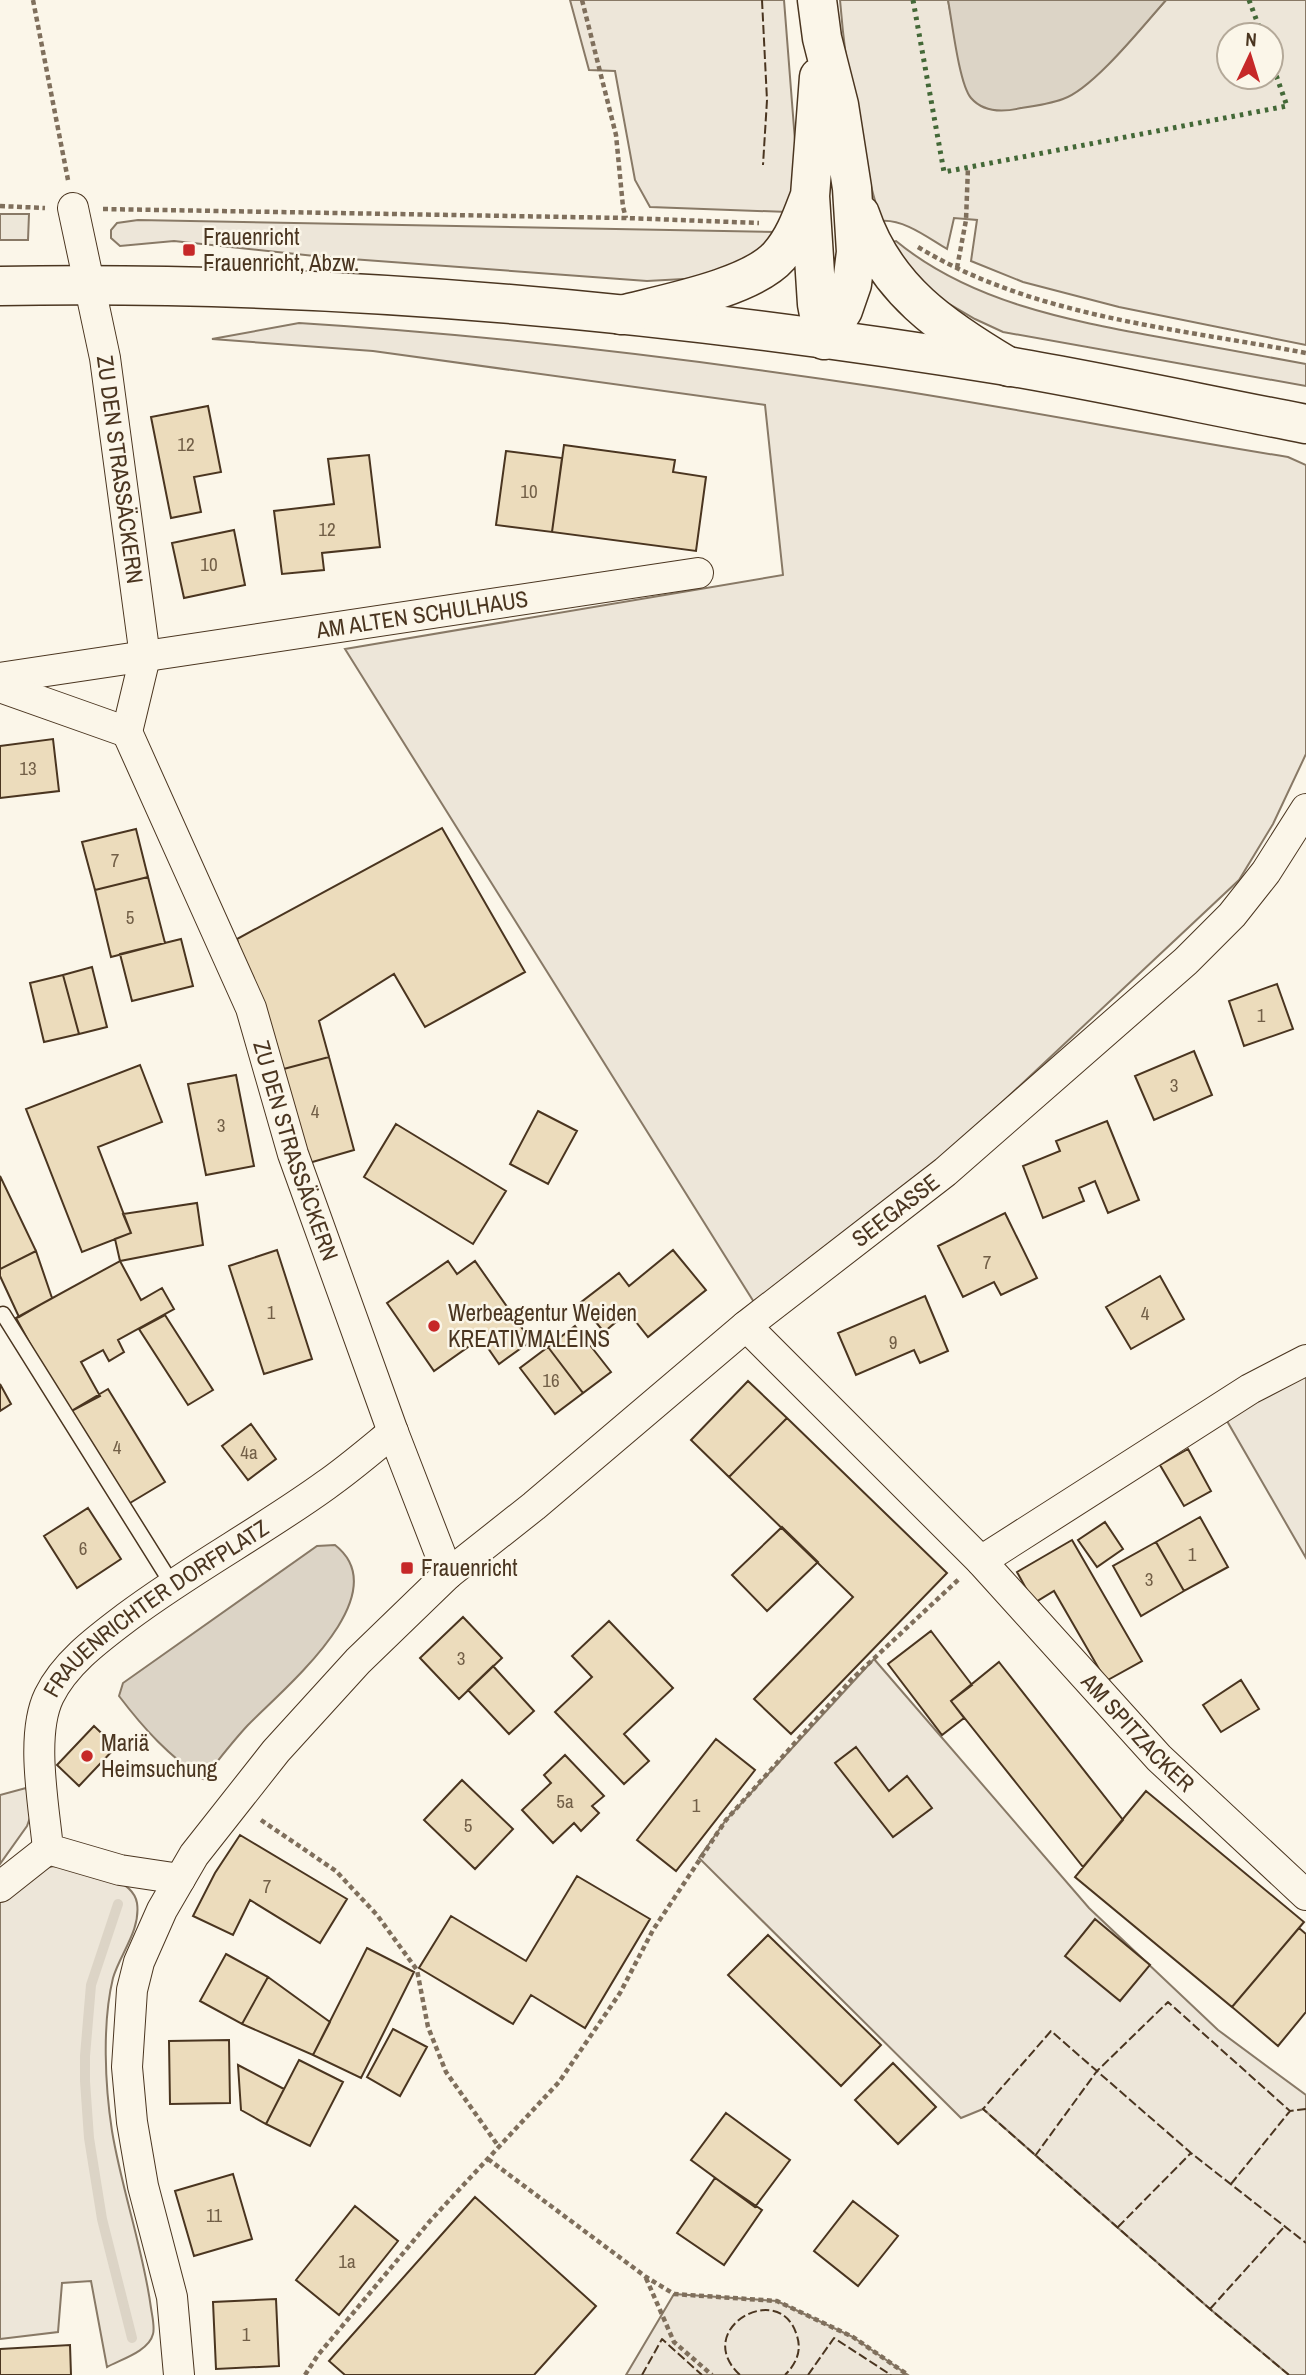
<svg xmlns="http://www.w3.org/2000/svg" width="1306" height="2375" viewBox="0 0 1306 2375" font-family="'Archivo Narrow',sans-serif">
<style>
.green{fill:#ede6d9;stroke:#887966;stroke-width:2;fill-rule:evenodd}
.parking{fill:#ede7d9;stroke:#887966;stroke-width:2}
.water{fill:#dcd4c6;stroke:#887966;stroke-width:2}
.lines{fill:none;stroke-linecap:round;stroke-linejoin:round}
.stream{stroke:#dcd4c6;stroke-width:10}
.building{fill:#ecdcbc;stroke:#4a3520;stroke-width:2}
.lane-casing{stroke:#4a3520;stroke-width:17}
.street-casing{stroke:#4a3520;stroke-width:32}
.secondary-casing{stroke:#4a3520;stroke-width:41}
.highway-casing{stroke:#4a3520;stroke-width:41}
.path{stroke:#7f6f5c;stroke-width:4.5;stroke-dasharray:5 3.5;stroke-linecap:butt}
.lane{stroke:#fbf6e9;stroke-width:14}
.street{stroke:#fbf6e9;stroke-width:30}
.secondary{stroke:#fbf6e9;stroke-width:38}
.highway{stroke:#fbf6e9;stroke-width:38}
.hedge{stroke:#436837;stroke-width:5;stroke-dasharray:3.5 5;stroke-linecap:butt}
.fence{stroke:#4a3520;stroke-width:2;stroke-dasharray:9 3.5;stroke-linecap:butt}
.poi-dot{fill:#c62828;stroke:#fbf6e9;stroke-width:2.5}
.labels{text-anchor:middle;stroke-width:5;stroke-linejoin:round;paint-order:stroke}
.number-label{font-size:19px;fill:#725f47}
.poi-label{font-size:23px;fill:#4a3520;stroke:#fbf6e9;text-anchor:start}
.street-label{font-size:23px;fill:#4a3520;stroke:#fbf6e9}
</style>
<rect width="100%" height="100%" fill="#fbf6e9"/>
<path class="green" d="M570 0H784L795 141V173L788 212 650 207 635 180 615 71 589 70Z
M840 0H948L964 82 1085 85 1118 54 1166 0H1306V345L1119 307 1023 282 971 261 977 220 954 218 947 249C928 238 904 219 881 221 859 150 846 74 840 0ZM1229 35H1271V77H1229Z
M138 220 778 232 763 251 702 278 647 281 324 257 174 241 120 246 111 238V230L117 223Z
M896 241C970 302 1067 320 1159 337 1208 346 1257 355 1306 364V386L1003 332 975 319 934 295 889 243Z
M299 323C493 335 685 358 877 387 1014 408 1151 435 1288 457L1306 465V754L1273 824 1239 880 767 1323 345 649 783 575 765 405 373 351 212 339Z
M1306 1366V1558L1223 1414Z
M874 1659 1089 1908 1218 2030 1306 2095V2375H1289L1210 2309 983 2109 961 2118 699 1858 726 1820Z
M26 1788 33 1809 27 1826 0 1864V1795Z
M54 1866C77 1870 132 1874 137 1903 141 1930 120 1954 113 1978 102 2023 105 2086 112 2131 122 2191 143 2248 151 2308 152 2315 155 2327 153 2334 149 2351 122 2359 107 2367L91 2281 62 2283 58 2332 0 2339V1902L36 1870Z
M674 2294 777 2301 853 2337 908 2375H626Z"/>
<path class="parking" d="M0 214H29L28 240H0Z"/>
<path class="water" d="M948 0H1166C1143 26 1093 89 1063 99 1050 104 1035 106 1021 108 1004 112 984 113 971 98 959 84 952 21 948 0Z
M335 1545C399 1595 283 1689 248 1725 232 1742 218 1761 203 1779 169 1756 144 1729 119 1696L123 1683 317 1546Z"/>
<g class="lines">
<path class="stream" d="M118 1904 91 1985 85 2056V2081L89 2138 102 2219 132 2338"/>
</g>
<path class="building" d="M208 406 221 472 194 477 201 512 171 518 151 417Z
M564 445 675 460 673 472 706 477 696 551 552 532Z
M506 451 562 458 552 532 496 525Z
M369 455 380 547 322 553 324 570 282 574 274 511 334 504 328 459Z
M234 530 245 585 184 598 172 543Z
M53 739 59 791 0 798V746Z
M442 828 525 972 425 1027 394 974 319 1021 329 1057 276 1071 237 939Z
M136 829 148 877 95 890 82 842Z
M148 877 165 943 111 957 95 890Z
M181 939 193 986 132 1001 120 954Z
M92 967 107 1027 79 1034 63 975Z
M63 975 79 1034 44 1042 30 983Z
M1277 984 1293 1029 1244 1046 1229 1001Z
M1194 1051 1212 1095 1154 1120 1135 1076Z
M329 1057 354 1150 302 1165 276 1071Z
M140 1065 162 1122 98 1147 131 1233 82 1252 26 1109Z
M236 1075 254 1166 206 1175 188 1084Z
M538 1111 577 1131 548 1184 510 1164Z
M1107 1121 1139 1200 1108 1213 1095 1181 1079 1188 1084 1201 1043 1218 1023 1166 1060 1151 1056 1141Z
M396 1124 506 1191 473 1244 364 1177Z
M0 1176 36 1251 0 1269Z
M197 1203 203 1245 120 1261 115 1239 131 1233 123 1214Z
M1005 1213 1037 1278 1001 1295 994 1282 963 1297 938 1246Z
M277 1250 312 1359 264 1374 229 1266Z
M673 1250 706 1290 648 1337 628 1312 604 1332 580 1303 619 1273 629 1286Z
M36 1251 52 1298 19 1317 0 1276V1269Z
M120 1261 141 1300 162 1288 174 1309 118 1340 124 1352 109 1361 103 1350 81 1362 100 1396 68 1413 16 1318Z
M448 1261 457 1274 475 1261 531 1341 499 1364 481 1338 434 1371 387 1303Z
M1160 1276 1184 1319 1131 1349 1106 1307Z
M925 1296 948 1351 920 1363 914 1350 856 1375 838 1333Z
M165 1315 213 1390 188 1405 139 1329Z
M575 1326 611 1372 583 1393 548 1347Z
M548 1347 583 1393 555 1414 520 1368Z
M748 1381 787 1418 729 1477 691 1440Z
M0 1384 11 1404 0 1411Z
M108 1389 165 1482 125 1506 68 1413Z
M787 1418 947 1573 791 1734 754 1699 853 1597 729 1477Z
M251 1424 276 1459 248 1480 222 1446Z
M1188 1449 1211 1491 1184 1506 1160 1465Z
M88 1508 121 1559 77 1588 44 1536Z
M1200 1517 1228 1567 1184 1591 1156 1542Z
M1105 1522 1123 1549 1097 1567 1078 1540Z
M782 1527 818 1562 767 1611 732 1575Z
M1072 1540 1142 1661 1106 1681 1054 1591 1034 1603 1017 1572Z
M1156 1542 1184 1591 1141 1616 1113 1566Z
M463 1617 502 1658 459 1699 420 1658Z
M609 1621 673 1688 624 1734 649 1761 624 1784 555 1712 592 1677 572 1656Z
M931 1631 972 1685 951 1701 964 1718 942 1735 888 1664Z
M999 1662 1123 1820 1083 1867 951 1701Z
M493 1666 534 1711 509 1734 468 1690Z
M1241 1680 1259 1709 1221 1732 1203 1705Z
M94 1726 116 1747 79 1786 57 1765Z
M716 1739 755 1770 676 1871 637 1840Z
M856 1747 889 1791 907 1776 932 1808 893 1837 835 1763Z
M565 1755 604 1796 592 1806 599 1813 581 1831 574 1823 553 1843 522 1810 551 1783 544 1775Z
M462 1780 513 1829 475 1869 424 1820Z
M1146 1791 1304 1922 1232 2007 1075 1877Z
M240 1835 347 1899 320 1943 250 1900 233 1935 193 1916 215 1873Z
M577 1876 650 1919 585 2028 531 1995 513 2024 419 1968 451 1916 526 1961Z
M1095 1919 1150 1965 1120 2001 1065 1956Z
M1299 1928 1306 1934V2012L1278 2046 1232 2007Z
M768 1935 881 2045 841 2086 728 1975Z
M367 1948 414 1972 361 2078 313 2055Z
M226 1954 268 1977 242 2024 200 2001Z
M268 1977 330 2022 313 2055 242 2024Z
M393 2029 427 2047 400 2096 367 2077Z
M229 2040 230 2103 170 2104 169 2041Z
M299 2060 343 2082 310 2146 266 2124Z
M893 2063 936 2107 898 2144 855 2100Z
M238 2065 284 2089 266 2124 241 2110Z
M726 2113 790 2160 755 2207 691 2160Z
M233 2174 252 2239 194 2256 175 2191Z
M715 2178 762 2210 724 2265 677 2233Z
M475 2197 596 2306 534 2375H345L329 2361Z
M853 2201 898 2236 858 2286 814 2251Z
M355 2206 398 2241 339 2315 296 2280Z
M276 2299 279 2366 216 2369 213 2302Z
M70 2345 71 2375H0V2349Z"/>
<g class="lines">
<defs>
<path id="lane" d="M3 1314 172 1584"/>
<g id="street">
<path id="s1" d="M73 208 105 358 145 657 127 732"/>
<path id="s2" d="M0 678 698 573"/>
<path d="M0 687 127 732"/>
<path id="s3" d="M127 732 251 1008 293 1154 393 1432 448 1574"/>
<path id="s4" d="M746 1326 981 1561 1159 1758 1306 1895"/>
<path d="M981 1561 1250 1389 1306 1360"/>
<path id="s5" d="M180 1879 120 1870 48 1849C44 1806 30 1735 49 1696 65 1663 98 1639 127 1617 191 1569 261 1532 326 1485 349 1469 371 1450 393 1432"/>
<path d="M0 1887 48 1849"/>
<path id="s6" d="M179 2375 172 2297 143 2186 132 2122 127 2067 132 1990 139 1962 162 1910 194 1855 276 1751 358 1661 448 1574 534 1506 746 1326 945 1172 1186 961 1232 915 1266 872 1306 809"/>
</g>
<path id="secondary" d="M0 286C337 280 675 312 1007 366 1107 383 1207 405 1306 424"/>
<path id="highway" d="M817 0 822 38 839 105 852 188 856 252 852 284 843 310 824 340
M819 77 810 196 817 304 824 340
M860 214C885 289 943 328 1009 367
M621 315C663 304 751 288 779 256 794 239 801 219 809 198"/>
</defs>
<use href="#lane" class="lane-casing"/>
<use href="#street" class="street-casing"/>
<use href="#secondary" class="secondary-casing"/>
<use href="#highway" class="highway-casing"/>
<path class="path" d="M33 0 68 180
M582 0 616 135 623 207 626 218
M0 206 45 208
M103 209 626 218 759 223
M918 247C1033 317 1176 328 1306 353
M957 268 966 220 968 167
M261 1820 336 1871 377 1915 417 1970 428 2027 446 2072 499 2147
M488 2159 646 2277 674 2294 777 2301 853 2337 908 2375
M646 2278 674 2342 712 2375
M305 2375 318 2355 430 2221 559 2082 620 1993 653 1930 726 1820 852 1679 959 1579"/>
<use href="#lane" class="lane"/>
<use href="#street" class="street"/>
<use href="#secondary" class="secondary"/>
<use href="#highway" class="highway"/>
<path class="hedge" d="M913 0 944 172 1287 106 1271 61
M1249 0 1262 35"/>
<path class="fence" d="M762 0 767 100 763 165
M1035 2156 1097 2071 1168 2002 1290 2111 1306 2109
M1231 2184 1290 2111
M1118 2227 1191 2153
M1210 2309 1284 2227
M642 2375 662 2339 702 2375
M740 2375C690 2329 781 2278 797 2336 802 2351 796 2364 785 2375
M808 2375 834 2338 891 2375
M1289 2375 1210 2309 983 2109 1051 2031 1191 2153 1306 2243"/>
</g>
<g class="poi-dot">
<rect x="182" y="243" width="14" height="14" rx="3.5"/>
<circle cx="434" cy="1326" r="7"/>
<rect x="400" y="1561" width="14" height="14" rx="3.5"/>
<circle cx="87" cy="1756" r="7"/>
</g>
<g class="labels">
<g class="number-label">
<text x="186" y="451">12</text>
<text x="529" y="498">10</text>
<text x="327" y="536">12</text>
<text x="209" y="571">10</text>
<text x="28" y="775">13</text>
<text x="115" y="867">7</text>
<text x="130" y="924">5</text>
<text x="1261" y="1022">1</text>
<text x="1174" y="1092">3</text>
<text x="315" y="1118">4</text>
<text x="221" y="1132">3</text>
<text x="987" y="1269">7</text>
<text x="271" y="1319">1</text>
<text x="1145" y="1320">4</text>
<text x="893" y="1349">9</text>
<text x="551" y="1387">16</text>
<text x="117" y="1454">4</text>
<text x="249" y="1459">4a</text>
<text x="83" y="1555">6</text>
<text x="1192" y="1561">1</text>
<text x="1149" y="1586">3</text>
<text x="461" y="1665">3</text>
<text x="565" y="1808">5a</text>
<text x="696" y="1812">1</text>
<text x="468" y="1832">5</text>
<text x="267" y="1893">7</text>
<text x="214" y="2222">11</text>
<text x="347" y="2268">1a</text>
<text x="246" y="2341">1</text>
</g>
<g class="poi-label">
<text x="203" y="245">Frauenricht<tspan x="203" dy="26">Frauenricht, Abzw.</tspan></text>
<text x="448" y="1321">Werbeagentur Weiden<tspan x="448" dy="26">KREATIVMALEINS</tspan></text>
<text x="421" y="1576">Frauenricht</text>
<text x="101" y="1751">Mariä<tspan x="101" dy="26">Heimsuchung</tspan></text>
</g>
<g class="street-label">
<text dy="8" stroke="none"><textPath href="#s1" startOffset="266">ZU DEN STRASSÄCKERN</textPath></text>
<text dy="8" stroke="none"><textPath href="#s2" startOffset="427">AM ALTEN SCHULHAUS</textPath></text>
<text dy="8" stroke="none"><textPath href="#s3" startOffset="452">ZU DEN STRASSÄCKERN</textPath></text>
<text dy="8" stroke="none"><textPath href="#s6" startOffset="1496">SEEGASSE</textPath></text>
<text dy="8" stroke="none"><textPath href="#s5" startOffset="430">FRAUENRICHTER DORFPLATZ</textPath></text>
<text dy="8" stroke="none"><textPath href="#s4" startOffset="565">AM SPITZACKER</textPath></text>
</g>
</g>
<g transform="translate(1250 56) rotate(4)"><circle r="33" fill="#fbf6e9" stroke="#b4a999" stroke-width="2"/>
<path d="M0-5L12 26L0 18L-12 26Z" fill="#c62828"/>
<text y="-10" font-size="19" font-weight="bold" text-anchor="middle" fill="#4a3520">N</text>
</g>
</svg>
